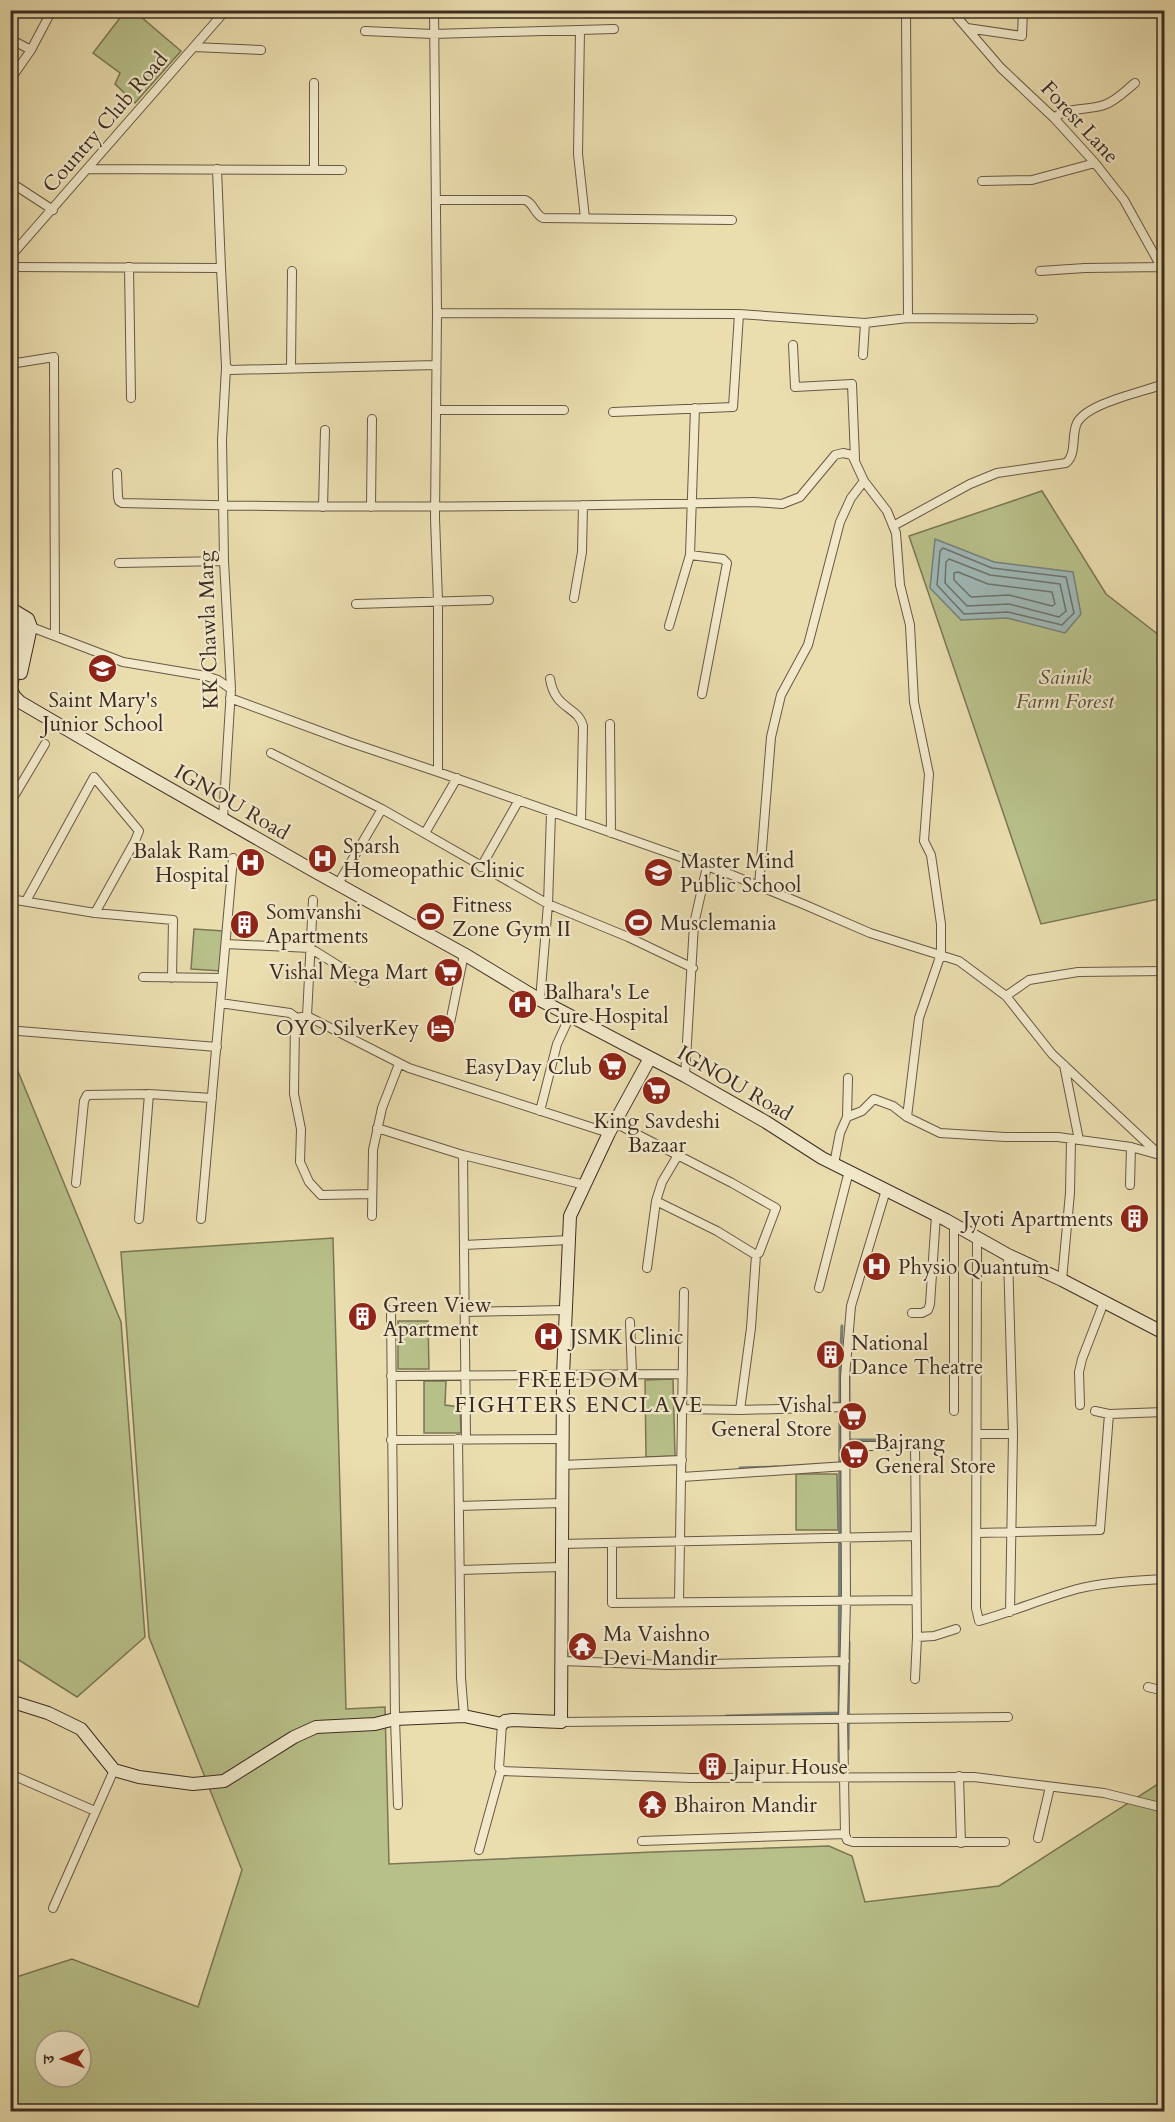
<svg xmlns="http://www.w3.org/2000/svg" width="1175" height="2122" viewBox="0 0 1175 2122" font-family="Cardo,'Noto Serif Devanagari',serif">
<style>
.green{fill:#b8c089;stroke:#7a7656;stroke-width:1.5;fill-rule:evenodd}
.water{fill:#9eb8b6;stroke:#77807b;stroke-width:1.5}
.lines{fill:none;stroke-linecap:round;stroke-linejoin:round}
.shore{stroke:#6e726c;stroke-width:1.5}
.stream{stroke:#77807b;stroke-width:3}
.street-casing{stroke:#685846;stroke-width:10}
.secondary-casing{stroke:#3d2c23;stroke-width:14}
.street{stroke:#f1e9ca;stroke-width:8}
.secondary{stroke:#f1e9ca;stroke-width:12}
.labels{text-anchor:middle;stroke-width:4.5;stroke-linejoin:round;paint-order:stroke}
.street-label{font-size:21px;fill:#3d2c23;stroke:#f1e9ca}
.park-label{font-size:21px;font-style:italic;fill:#564a37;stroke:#f1e9ca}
.poi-label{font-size:21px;fill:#3d2c23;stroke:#f1e9ca;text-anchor:start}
.neighbourhood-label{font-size:22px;letter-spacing:1.5px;fill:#3d2c23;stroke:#f1e9ca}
</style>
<rect width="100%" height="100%" fill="#eaddae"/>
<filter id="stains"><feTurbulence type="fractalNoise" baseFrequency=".00333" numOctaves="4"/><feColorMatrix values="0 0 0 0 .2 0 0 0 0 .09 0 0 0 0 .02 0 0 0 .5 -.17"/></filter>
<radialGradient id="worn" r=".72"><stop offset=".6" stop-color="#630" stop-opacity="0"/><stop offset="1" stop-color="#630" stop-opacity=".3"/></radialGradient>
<path class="green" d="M126 10 134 11 181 51 135 103 115 84 120 73 93 53Z
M1042 491 1106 594 1164 639V898L1041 924 909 536Z
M194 929 223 931 221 971 191 969Z
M15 1064 121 1322 145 1637 77 1697 11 1655 10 1071Z
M333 1238 346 1709 385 1707 389 1864 653 1852 829 1846 852 1856 865 1902 999 1886 1164 1780V2111H11L10 1979 72 1959 198 2007 242 1870 149 1637 121 1252ZM45 2041H81V2077H45Z
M398 1321H428L429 1369H398Z
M673 1379 675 1456 646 1457 645 1380Z
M424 1381H446L445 1405 460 1407 461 1433H424Z
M796 1474H837L838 1530H796Z"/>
<path class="water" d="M935 539 994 562 1073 572 1081 614 1065 633 1007 618 961 620 930 588Z"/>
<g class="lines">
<path class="shore" d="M943 548 992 568 1066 577 1074 613 1062 625 1008 612 964 614 937 585 940 551Z
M949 559 990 575 1060 584 1066 611 1059 617 1009 604 967 606 945 583 946 562Z
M958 572 988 584 1052 592 1055 604 1052 606 1009 595 971 597 954 580V573Z"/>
<path class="stream" d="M849 1369V1455
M815 1404 840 1403
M850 1440H876
M740 1468 777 1467
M726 1716 838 1713
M848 1749 849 1642
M839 1773 840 1368 842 1326"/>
<defs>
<path id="street" d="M434 10 437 313 435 518 438 601V772
M906 10 908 318
M951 10 1001 68 1054 118 1095 163 1124 200 1164 272
M967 28 1022 36 1023 10
M580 30 578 154 585 218
M365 31 433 34 614 29
M10 39 31 50
M194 47 261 50
M10 80 31 50 52 10
M1054 118C1069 106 1086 111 1104 105 1116 101 1126 90 1135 83
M87 169 342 170
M217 169 221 268
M314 170V83
M982 181 1032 180 1095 163
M10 182 53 210
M436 200H525C534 203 534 214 543 218L732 220
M10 257 226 10
M10 267 221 268 226 366 230 370 436 365
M129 267 131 398
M1040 271 1085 268 1164 267
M437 313 739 314 865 323
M793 345 795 387 852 384 855 459
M863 355 865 323 908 318 1033 319
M10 364 54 357 55 635
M291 368 292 271
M437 410H564
M613 412 733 407 739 314
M117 473 118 497 119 501 122 503C333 509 543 507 754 502L782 504 800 497 835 455 843 453 852 455 864 481 887 511 896 533 900 585 910 625 914 702 929 774 924 841 931 855 941 924V954L919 1018 907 1117
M323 507 325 430
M371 507 372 419
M893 526 970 484 997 473 1066 463C1077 454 1071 435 1077 423 1087 403 1143 392 1164 384
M690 555 723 559 727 563 702 694
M119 563 224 561
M574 598 582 552 583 505
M356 604 489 600
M669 626 690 555 695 408
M31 627 123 662 206 676 218 680 231 689
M550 679C555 710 578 706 583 726L581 822
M230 698 349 742 438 772 732 875 803 904 870 933 959 961 1006 996 1052 1054 1164 1159
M610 724 611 833
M271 753 382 809 548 904 628 937 693 968
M10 803 45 744
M223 819 231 689 224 561 222 440 226 368
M425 833 457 778
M481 867 519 800
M338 884 382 809
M759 886 771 737 781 695 808 645 840 522 851 498 864 481
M10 899 95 913 173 920 172 978
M26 901 94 777 139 831 135 841 95 913
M226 944 310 948 366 983
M143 977 222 978
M1006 996 1029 980 1078 972 1164 971
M540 1000 548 904 551 813
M220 1003 290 1013 297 1018 307 1016 409 1068 609 1133
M307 1016 313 900
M297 1018 295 1022 294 1094 301 1129 300 1162 309 1182 321 1195 372 1194
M450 1023 464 954
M19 1031 217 1047
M1064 1065 1079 1140
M685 1076 694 924 706 871
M540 1111 557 1044 570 1016
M847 1117 848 1078
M615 1123 732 1183 776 1208 759 1253 756 1255 751 1328 740 1410
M377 1128 463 1155 585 1185
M463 1155 466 1439
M678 1155 662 1182 656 1201 717 1231 756 1255
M1159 1155 1164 1137
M834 1164 840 1133 847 1117 862 1111 874 1099 893 1106 907 1117 940 1133 1005 1137H1058L1131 1147 1156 1154
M76 1183 84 1101 87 1095 149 1094 212 1098
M1130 1185 1131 1147
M886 1190 851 1306 845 1377 846 1600 843 1719 845 1834 847 1840 853 1842H1005
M372 1216 373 1150 382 1108 399 1064
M139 1219 149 1094
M201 1219 233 858
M954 1225V1411
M977 1239 976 1608 979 1621C1012 1612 1044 1598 1077 1589 1105 1582 1135 1581 1164 1579
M464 1245 569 1240
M1008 1255 1013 1434 1010 1612
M647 1268 656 1201
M1062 1280 1070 1193 1071 1139
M819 1288 849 1171
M391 1310 395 1719 398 1805
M464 1312 565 1310
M912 1313H922L928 1310 930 1304 936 1215
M630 1322 632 1374
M391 1376 683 1374
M1080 1405 1079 1372 1082 1359 1104 1302
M684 1409 740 1410 846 1407
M1095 1411 1109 1414
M977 1434H1013
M458 1439 461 1678 464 1716
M391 1440 563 1439
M846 1446H915L917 1637 915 1679
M562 1465 682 1460
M682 1477 846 1466
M459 1506 562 1503
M977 1533 1100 1530 1109 1414 1164 1412
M612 1543V1603L916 1600
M561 1544 916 1536
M460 1570 562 1567
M679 1602 684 1292
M917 1637 934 1636 956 1629
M563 1661 667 1665 845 1661
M1148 1687 1164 1691
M561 1722 1008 1717
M502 1724 499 1768 504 1771 691 1778 974 1777 1104 1793 1164 1808
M10 1774 95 1811
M959 1776 961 1843
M1038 1838 1050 1787
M642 1841 845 1834
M479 1850 501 1770
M53 1908 114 1770"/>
<path id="secondary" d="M10 608 28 619 31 627 21 673
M10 616 17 622 21 630 11 688 14 696 20 702 109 754 314 871 464 954 540 1000 685 1076 766 1122 822 1158 946 1220 1008 1255 1062 1280 1164 1333
M10 1701 48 1713 81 1729 114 1770 139 1777 193 1784 224 1781 294 1737 316 1727 375 1724 395 1719 464 1716 502 1724 505 1721 513 1720 561 1722 563 1375 570 1216 609 1133 650 1058"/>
</defs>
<use href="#street" class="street-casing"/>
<use href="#secondary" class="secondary-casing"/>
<use href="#street" class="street"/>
<use href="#secondary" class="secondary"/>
</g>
<defs>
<symbol id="school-disc" viewBox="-11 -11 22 22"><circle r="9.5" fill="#8f2418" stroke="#f1e9ca"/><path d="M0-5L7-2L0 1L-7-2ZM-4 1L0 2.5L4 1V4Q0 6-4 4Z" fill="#fff"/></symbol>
<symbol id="hospital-disc" viewBox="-11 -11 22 22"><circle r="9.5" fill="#8f2418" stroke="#f1e9ca"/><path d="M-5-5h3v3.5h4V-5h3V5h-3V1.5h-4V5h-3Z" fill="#fff"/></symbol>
<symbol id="stadium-disc" viewBox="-11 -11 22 22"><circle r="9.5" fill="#8f2418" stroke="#f1e9ca"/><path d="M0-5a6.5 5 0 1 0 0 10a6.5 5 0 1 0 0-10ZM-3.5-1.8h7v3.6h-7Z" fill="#fff"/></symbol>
<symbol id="building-disc" viewBox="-11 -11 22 22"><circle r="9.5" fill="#8f2418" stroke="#f1e9ca"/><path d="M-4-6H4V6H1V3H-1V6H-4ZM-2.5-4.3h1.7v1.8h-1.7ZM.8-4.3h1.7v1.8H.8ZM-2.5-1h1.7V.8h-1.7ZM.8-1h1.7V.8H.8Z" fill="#fff"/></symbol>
<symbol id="supermarket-disc" viewBox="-11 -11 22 22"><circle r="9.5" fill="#8f2418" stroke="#f1e9ca"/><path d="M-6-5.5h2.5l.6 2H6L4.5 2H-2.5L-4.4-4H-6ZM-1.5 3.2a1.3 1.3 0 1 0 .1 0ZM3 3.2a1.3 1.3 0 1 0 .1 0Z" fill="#fff"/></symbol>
<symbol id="hotel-disc" viewBox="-11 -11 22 22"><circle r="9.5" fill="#8f2418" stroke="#f1e9ca"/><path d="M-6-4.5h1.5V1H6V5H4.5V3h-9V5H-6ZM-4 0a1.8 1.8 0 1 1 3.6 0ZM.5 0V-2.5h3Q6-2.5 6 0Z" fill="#fff"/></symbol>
<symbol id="temple-disc" viewBox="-11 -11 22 22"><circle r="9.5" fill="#8f2418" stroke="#f1e9ca"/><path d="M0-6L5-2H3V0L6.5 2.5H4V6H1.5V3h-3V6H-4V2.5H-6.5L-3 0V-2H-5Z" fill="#fff"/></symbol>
</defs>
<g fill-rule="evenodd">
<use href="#school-disc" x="86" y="652" width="33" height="33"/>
<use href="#hospital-disc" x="306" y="842" width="33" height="33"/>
<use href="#hospital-disc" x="234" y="846" width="33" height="33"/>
<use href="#school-disc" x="642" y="856" width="33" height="33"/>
<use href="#stadium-disc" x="414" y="900" width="33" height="33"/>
<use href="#stadium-disc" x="622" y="906" width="33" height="33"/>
<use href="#building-disc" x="228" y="908" width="33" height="33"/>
<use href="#supermarket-disc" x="432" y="956" width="33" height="33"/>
<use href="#hospital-disc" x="506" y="988" width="33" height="33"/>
<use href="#hotel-disc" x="424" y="1012" width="33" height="33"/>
<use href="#supermarket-disc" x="596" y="1050" width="33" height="33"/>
<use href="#supermarket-disc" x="640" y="1074" width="33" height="33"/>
<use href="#building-disc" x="1118" y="1202" width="33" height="33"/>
<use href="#hospital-disc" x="860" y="1250" width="33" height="33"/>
<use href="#building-disc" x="346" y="1300" width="33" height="33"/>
<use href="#hospital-disc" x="532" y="1320" width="33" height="33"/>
<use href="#building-disc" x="814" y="1338" width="33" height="33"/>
<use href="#supermarket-disc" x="836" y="1400" width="33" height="33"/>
<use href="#supermarket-disc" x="838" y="1438" width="33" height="33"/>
<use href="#temple-disc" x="566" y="1630" width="33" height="33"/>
<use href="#building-disc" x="696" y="1750" width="33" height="33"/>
<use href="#temple-disc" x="636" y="1788" width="33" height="33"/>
</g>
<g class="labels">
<g class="street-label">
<text transform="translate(105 122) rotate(-49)" y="7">Country Club Road</text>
<text transform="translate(1080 122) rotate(47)" y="7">Forest Lane</text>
<text transform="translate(208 630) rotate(-92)" y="7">KK Chawla Marg</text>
<text transform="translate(232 802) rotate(30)" y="7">IGNOU Road</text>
<text transform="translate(735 1083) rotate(30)" y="7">IGNOU Road</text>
</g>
<g class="park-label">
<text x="1065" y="684">Sainik<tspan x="1065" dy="24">Farm Forest</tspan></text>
</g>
<g class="poi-label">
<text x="103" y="707" text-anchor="middle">Saint Mary's<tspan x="103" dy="24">Junior School</tspan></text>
<text x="343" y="853">Sparsh<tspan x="343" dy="24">Homeopathic Clinic</tspan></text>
<text x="229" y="858" text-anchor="end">Balak Ram<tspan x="229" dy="24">Hospital</tspan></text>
<text x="680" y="868">Master Mind<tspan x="680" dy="24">Public School</tspan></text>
<text x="452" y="912">Fitness<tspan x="452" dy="24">Zone Gym II</tspan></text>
<text x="266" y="919">Somvanshi<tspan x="266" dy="24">Apartments</tspan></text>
<text x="660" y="930">Musclemania</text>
<text x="428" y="979" text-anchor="end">Vishal Mega Mart</text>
<text x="544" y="999">Balhara's Le<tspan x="544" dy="24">Cure Hospital</tspan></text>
<text x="419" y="1035" text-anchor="end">OYO SilverKey</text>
<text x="592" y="1074" text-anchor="end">EasyDay Club</text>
<text x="657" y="1128" text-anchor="middle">King Savdeshi<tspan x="657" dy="24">Bazaar</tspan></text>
<text x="1113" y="1226" text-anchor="end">Jyoti Apartments</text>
<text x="898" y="1274">Physio Quantum</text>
<text x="383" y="1312">Green View<tspan x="383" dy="24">Apartment</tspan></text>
<text x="570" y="1344">JSMK Clinic</text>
<text x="851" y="1350">National<tspan x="851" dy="24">Dance Theatre</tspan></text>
<text x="832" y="1412" text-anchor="end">Vishal<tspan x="832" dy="24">General Store</tspan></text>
<text x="875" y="1449">Bajrang<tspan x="875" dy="24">General Store</tspan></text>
<text x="603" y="1641">Ma Vaishno<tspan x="603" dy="24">Devi Mandir</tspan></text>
<text x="733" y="1774">Jaipur House</text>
<text x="674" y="1812">Bhairon Mandir</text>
</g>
<g class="neighbourhood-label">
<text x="579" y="1387">FREEDOM<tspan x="579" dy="25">FIGHTERS ENCLAVE</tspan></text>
</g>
</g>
<rect width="1175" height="2122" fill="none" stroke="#eaddae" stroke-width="36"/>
<rect x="12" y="12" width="1151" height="2098" fill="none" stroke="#3d2c23" stroke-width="3"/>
<rect x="18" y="18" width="1139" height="2086" fill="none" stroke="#3d2c23" stroke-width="1.5"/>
<g transform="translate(63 2059) rotate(269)"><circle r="28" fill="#f1e9ca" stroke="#a99d87" stroke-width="1.5"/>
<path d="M0-4.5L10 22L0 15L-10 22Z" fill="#8f2418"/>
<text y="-9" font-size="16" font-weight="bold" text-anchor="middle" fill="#3d2c23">उ</text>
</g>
<rect width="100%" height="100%" filter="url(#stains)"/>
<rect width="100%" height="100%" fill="url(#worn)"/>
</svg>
